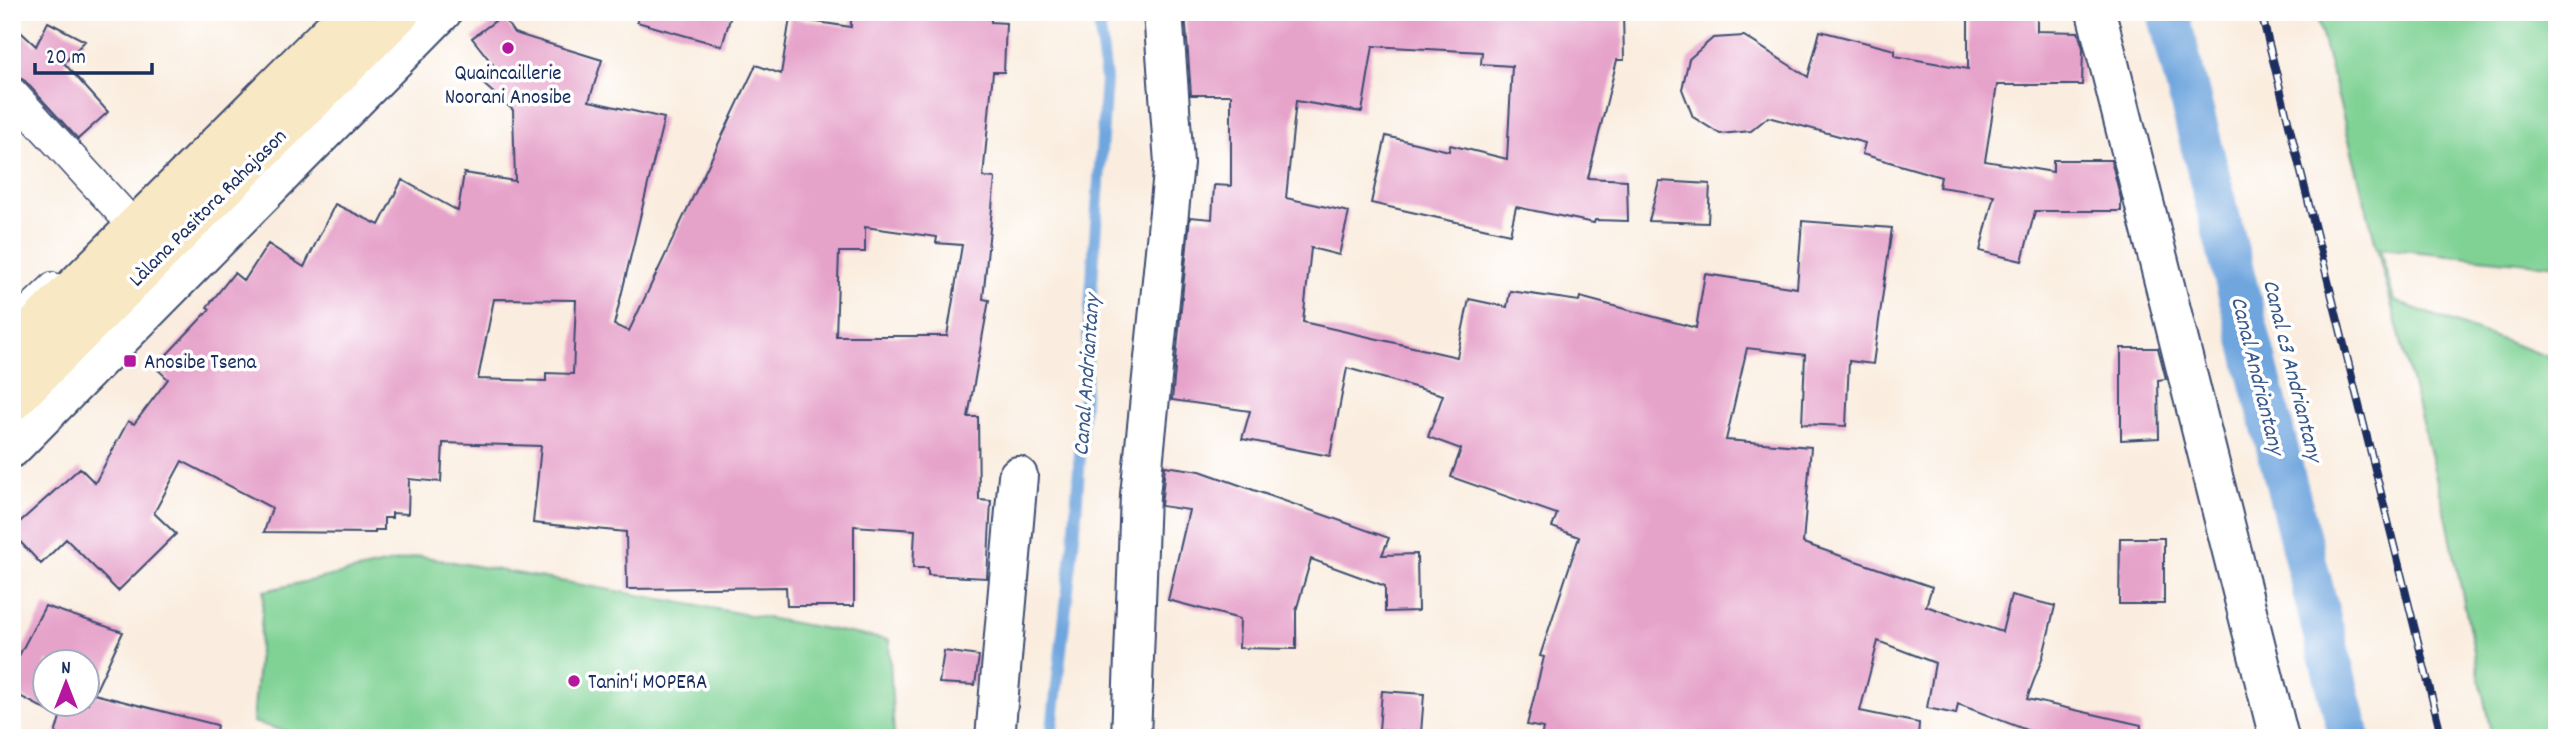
<svg xmlns="http://www.w3.org/2000/svg" width="2569" height="750" viewBox="0 0 2569 750" font-family="Dekko,sans-serif">
<style>
.green{fill:#7fd294;stroke:#4d8079;stroke-width:2}
.lines{fill:none;stroke-linecap:round;stroke-linejoin:round}
.stream{stroke:#70a6de;stroke-width:12}
.canal{stroke:#70a6de;stroke-width:42}
.building{fill:#e6a3ca;fill-rule:evenodd}
.service-casing{stroke:#3c4c71;stroke-width:24}
.pedestrian-casing{stroke:#3c4c71;stroke-width:33}
.minor-casing{stroke:#3c4c71;stroke-width:42}
.secondary-casing{stroke:#3c4c71;stroke-width:42}
.service{stroke:#fff;stroke-width:21}
.pedestrian{stroke:#fff;stroke-width:30}
.minor{stroke:#fff;stroke-width:38}
.secondary{stroke:#f8e8c3;stroke-width:38}
.rail-casing{stroke:#1b2f5e;stroke-width:8}
.rail{stroke:#fff;stroke-width:5;stroke-dasharray:16;stroke-linecap:butt}
.poi-dot{fill:#b5179e;stroke:#fff;stroke-width:2.5}
.labels{text-anchor:middle;stroke-width:7;stroke-linejoin:round;paint-order:stroke}
.poi-label{font-size:21px;fill:#1b2f5e;stroke:#fff;text-anchor:start}
.street-label{font-size:21px;fill:#1b2f5e;stroke:#fff}
.water-label{font-size:23px;font-style:italic;fill:#39598b;stroke:#fff}
</style>
<rect width="100%" height="100%" fill="#fff"/>
<filter id="ink" filterUnits="userSpaceOnUse"><feTurbulence type="fractalNoise" baseFrequency=".0143" numOctaves="2"/><feDisplacementMap in="SourceGraphic" scale="14" xChannelSelector="R" yChannelSelector="G"/><feConvolveMatrix kernelMatrix="1 2 1 2 8 2 1 2 1" color-interpolation-filters="sRGB"/></filter>
<filter id="wash" filterUnits="userSpaceOnUse"><feTurbulence type="fractalNoise" baseFrequency=".00686" numOctaves="4" result="noise"/><feDisplacementMap in="SourceGraphic" scale="28" xChannelSelector="R" yChannelSelector="G"/><feGaussianBlur stdDeviation="1.57" result="paint"/><feColorMatrix in="noise" values="0 0 0 0 0 0 0 0 0 0 0 0 0 0 0 0 0 1.4 0 .05"/><feComposite in="paint" operator="in"/></filter>
<g filter="url(#wash)">
<rect width="100%" height="100%" fill="#faeddf"/>
<path class="green" d="M2316 12H2557V266L2380 248 2394 301 2557 360V738H2492L2447 520Z
M420 556 889 640 894 738H308L253 722 264 591Z"/>
<g class="lines">
<path class="stream" d="M2183 12 2364 738
M1051 738 1075 527 1106 80 1098 12"/>
<path class="canal" d="M2168 12 2350 738"/>
</g>
<g id="blocks">
<path class="building" d="M638 12H732L722 46 637 22Z
M851 12H991V22L1006 23 1004 72H993L983 177 995 178 983 299 989 300 968 417H978L979 500 991 501 987 578 928 575V568H913L915 530 854 526V606H787L786 587 627 589 626 532 533 523 541 446 443 443 441 482 409 479 408 514 392 513V518H384V530H375V533L264 532 272 508 182 461 154 513 176 534 118 591 66 539 41 564 12 533V529L80 468 95 483 128 421 134 424 168 379 155 367 210 309 207 307 234 273 244 281 268 244 304 267 335 204 379 225 402 180 458 211 464 173 515 181 513 110 481 82 494 66 472 38 502 16 514 33 602 60 589 101 664 118 614 325 629 331 756 65 781 74 790 18 851 27ZM865 227 937 237 936 243 962 245 947 336H836L839 252H865ZM494 299 576 300 573 374 546 373V381L478 379Z
M1185 12H1623L1624 60H1617L1588 178 1627 180 1628 221 1595 220 1594 223 1516 207 1510 234 1371 203 1386 136 1449 151 1450 145 1507 159 1512 66 1481 64 1482 52 1373 46 1362 112 1296 101 1286 198 1349 212 1339 255 1311 248 1303 322 1457 357 1469 299 1507 307 1510 291 1579 301 1580 297 1696 328 1705 274 1797 288 1802 221 1892 228 1873 364 1849 361 1846 426 1802 424 1805 355 1747 348 1726 440 1811 447 1803 543 1932 587 1926 606 2002 632 2011 595 2055 606 2043 656 2027 699 2141 725 2140 738H2048L1958 704 1956 714 1927 708 1935 663 1878 641 1860 711 1919 723 1918 738H1541L1543 728 1527 725 1544 657 1540 656 1579 537 1552 527 1557 514 1451 477 1461 449 1428 437 1443 395 1347 368 1330 456 1242 439 1250 411 1172 400 1190 217 1212 219 1214 185 1231 186V95H1191Z
M1968 12H2037V31L2078 32 2083 48 2082 85H1997L1985 161 2053 172V160H2111L2121 199V211H2035L2022 261 1980 251 1994 195 1939 187 1941 177 1862 154 1865 143 1768 117 1751 131 1720 134 1693 117 1682 89 1689 59 1713 38 1744 36 1808 77 1820 31 1895 50V56L1968 69Z
M48 22 85 41 64 63 108 112 78 139 25 81 12 73V24L36 46Z
M1659 181 1710 184 1708 223 1649 221Z
M2121 348H2158L2166 379 2158 380 2159 438 2121 440Z
M1165 466 1200 471 1389 538 1382 555 1417 554 1418 611 1385 612V586L1311 559 1296 611V649L1239 648 1240 619 1168 600 1189 510 1161 506Z
M2120 538H2164V604H2119Z
M45 606 123 632 94 694 217 725 215 738H54L60 717 12 692V669ZM46 662H88V704H46Z
M944 651 979 656 975 685 939 683Z
M1382 691 1424 694 1421 733 1379 730Z"/>
</g>
</g>
<g filter="url(#ink)">
<use href="#blocks" fill-opacity="0" stroke="#3c4c71" stroke-width="2"/>
<g class="lines">
<defs>
<path id="service" d="M12 321 52 283"/>
<path id="pedestrian" d="M12 93 123 214"/>
<path id="minor" d="M2096 12 2279 738
M12 448 442 12
M995 738 1018 476
M1131 738 1140 495 1174 163 1163 12"/>
<path id="secondary" d="M12 349 350 12
M12 402 401 12"/>
</defs>
<use href="#service" class="service-casing"/>
<use href="#pedestrian" class="pedestrian-casing"/>
<use href="#minor" class="minor-casing"/>
<use href="#secondary" class="secondary-casing"/>
<use href="#service" class="service"/>
<use href="#pedestrian" class="pedestrian"/>
<use href="#minor" class="minor"/>
<use href="#secondary" class="secondary"/>
<defs>
<path id="rail" d="M2261 12 2442 738"/>
</defs>
<use href="#rail" class="rail-casing"/>
<use href="#rail" class="rail"/>
</g>
</g>
<g class="poi-dot">
<circle cx="508" cy="48" r="7"/>
<rect x="123" y="354" width="14" height="14" rx="3.5"/>
<circle cx="574" cy="681" r="7"/>
</g>
<g class="labels">
<g class="poi-label">
<text x="508" y="79" text-anchor="middle">Quaincaillerie<tspan x="508" dy="24">Noorani Anosibe</tspan></text>
<text x="144" y="368">Anosibe Tsena</text>
<text x="588" y="688">Tanin'i MOPERA</text>
</g>
<g class="street-label">
<text transform="translate(207 207) rotate(-45)" y="7">Làlana Pasitora Rahajason</text>
</g>
<g class="water-label">
<text transform="translate(2294 370) rotate(76)" y="8">Canal c3 Andriantany</text>
<text transform="translate(1085 375) rotate(-86)" y="8">Canal Andriantany</text>
<text transform="translate(2259 375) rotate(76)" y="8">Canal Andriantany</text>
</g>
</g>
<rect width="2569" height="750" fill="none" stroke="#fff" stroke-width="42"/>
<g transform="translate(66 683)"><circle r="33" fill="#ffffff" stroke="#a4acbf" stroke-width="2"/>
<path d="M0-5L12 26L0 18L-12 26Z" fill="#b5179e"/>
<text y="-10" font-size="19" font-weight="bold" text-anchor="middle" fill="#1b2f5e">N</text>
</g>
<path d="M35 63v10h117v-10" fill="none" stroke="#1b2f5e" stroke-width="3.5"/>
<text x="46" y="63" font-size="21" fill="#1b2f5e" stroke="#ffffff" stroke-width="5" paint-order="stroke">20 m</text>
</svg>
